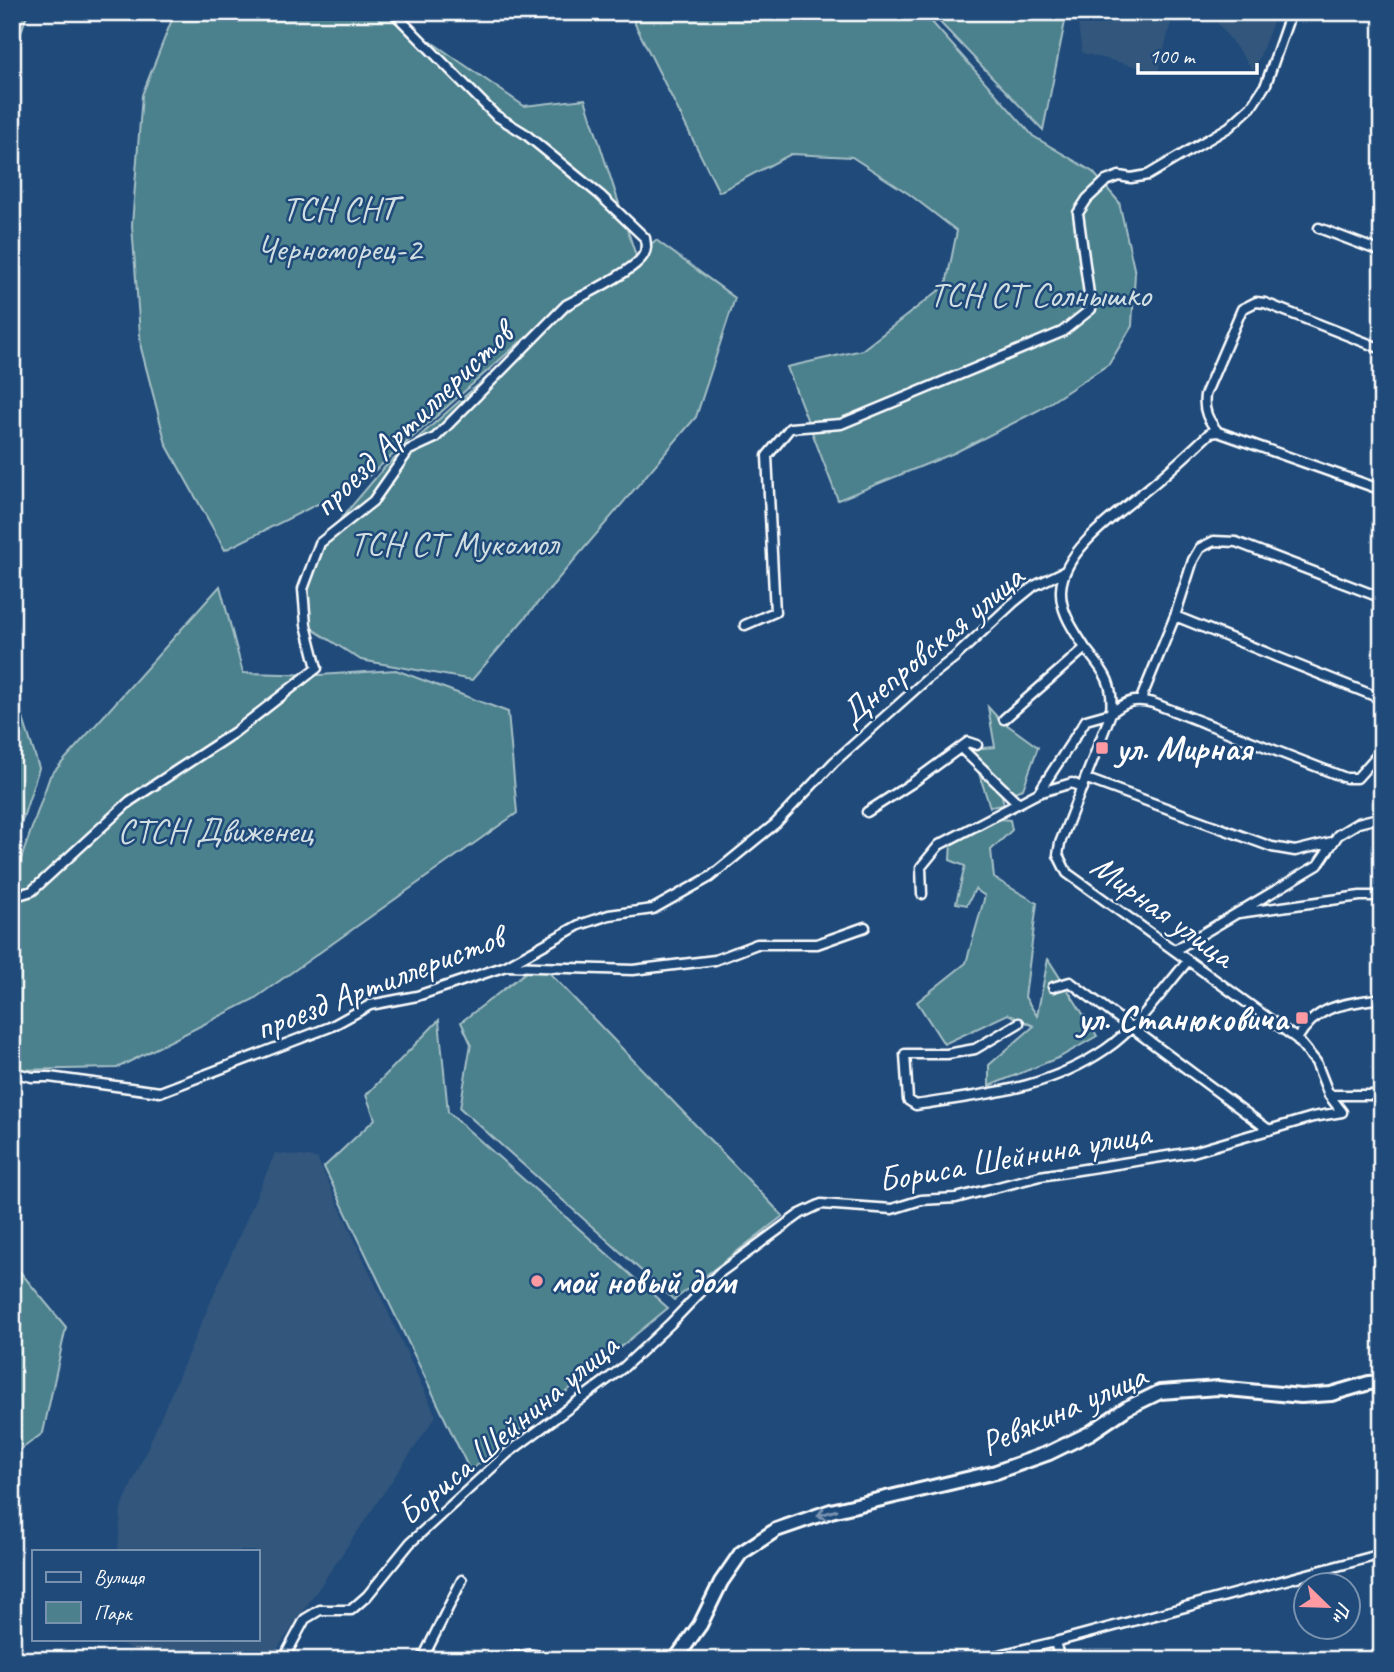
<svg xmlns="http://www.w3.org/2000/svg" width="1394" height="1672" viewBox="0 0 1394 1672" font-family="Caveat,sans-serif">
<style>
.built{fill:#33567c}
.green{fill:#4c808d;stroke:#a6c0c6;stroke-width:2}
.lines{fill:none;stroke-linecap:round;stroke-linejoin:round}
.street-casing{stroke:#fff;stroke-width:13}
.secondary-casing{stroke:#fff;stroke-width:18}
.street{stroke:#1f4a7a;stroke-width:8}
.secondary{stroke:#1f4a7a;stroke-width:12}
.oneway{stroke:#7992af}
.poi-dot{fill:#ff9aa2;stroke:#1f4a7a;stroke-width:2.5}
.labels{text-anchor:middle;stroke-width:5;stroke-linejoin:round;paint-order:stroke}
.park-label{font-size:35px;fill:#d2dfe2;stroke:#1f4a7a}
.street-label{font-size:35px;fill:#fff;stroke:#1f4a7a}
.poi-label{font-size:35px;font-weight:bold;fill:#fff;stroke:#1f4a7a;text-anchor:start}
</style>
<rect width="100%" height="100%" fill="#1f4a7a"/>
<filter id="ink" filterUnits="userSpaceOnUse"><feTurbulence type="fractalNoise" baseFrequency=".0143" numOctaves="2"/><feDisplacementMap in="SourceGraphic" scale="14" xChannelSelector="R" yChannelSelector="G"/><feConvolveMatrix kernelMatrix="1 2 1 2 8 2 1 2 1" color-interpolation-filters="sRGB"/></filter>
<g filter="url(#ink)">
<path class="built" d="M1076 12H1174L1158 72 1082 53Z
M1220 12H1277L1254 71 1216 21Z
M275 1153 317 1158 436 1416 270 1660H153L112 1639H257V1551H118L121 1509Z"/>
<path class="green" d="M12 12H28L12 59Z
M175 12H388L524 106 585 99 636 256 656 240 735 298 696 417 472 680 361 660 306 625 311 554 384 468 473 389 620 269 519 343 362 482 225 550 166 444 141 348 132 225 142 95Z
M634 12H923L1033 136 1093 172 1119 202 1135 273 1132 326 1109 364 1039 410 954 453 838 500 787 367 862 350 946 285 957 231 909 194 852 157 791 154 719 192 634 22Z
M930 12H1067L1043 130Z
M220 586 243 673 319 675 396 670 508 712 517 813 254 999 117 1068 12 1070V885L50 776Z
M12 684 39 768 12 852Z
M988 707 999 719 1038 747 1023 789 1002 796 1004 805 990 807 971 749 995 747Z
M1000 819 1010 820 1012 830 991 850 994 878 1037 903 1025 997 1037 1016 1048 959 1097 1036 1060 1057 989 1086V1065L1034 1026 1008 1014 944 1044 917 1002 966 963 985 896 975 889 967 905 956 903 965 866 950 860 951 842Z
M539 962 783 1216 674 1300 460 1108 471 1044 461 1022Z
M439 1020 448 1112 668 1308 470 1471 324 1167 375 1119 366 1095Z
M12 1262 66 1327 43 1433 12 1456Z"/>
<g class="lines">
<defs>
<path id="street" d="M1319 228 1382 252
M1218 432C1208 420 1203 411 1205 395L1242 309 1256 302 1265 303 1382 349
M1175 616 1382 699
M745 625 775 612 767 456 790 428 841 424 1062 332 1091 309 1078 213 1087 199 1106 181 1119 176 1131 178 1148 175 1229 127 1251 107 1266 84 1291 12
M1085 648C1074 630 1060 612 1061 590 1063 546 1128 507 1158 480 1176 465 1193 449 1210 433L1218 432 1382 490
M1141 699 1175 616 1193 560 1200 548 1214 541 1236 542 1382 598
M1004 719 1085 648C1104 672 1114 681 1111 713 1126 701 1135 698 1153 703L1346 778H1357L1382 750
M962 749 1018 803
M1087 779 1272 847 1295 851 1332 842
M1039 792 1086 720 1111 713
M867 812 912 783 968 742 977 745
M922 894 921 867 939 845 1038 793 1072 783 1083 788
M12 897 32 891 130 801 235 732 317 668 306 625 303 589 320 543 373 501 409 450 435 438 566 305C583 296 638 269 644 254 647 249 646 244 645 238L600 195 524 133 495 115 393 12
M1239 913 1360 896H1382
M1175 950 1318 865 1338 835 1358 823 1382 817
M507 966 633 970 715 960 757 944H817L865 927
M1053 987 1070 982 1269 1130
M1019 1023 975 1049 947 1054H905L908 1100 916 1105C985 1094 1046 1090 1106 1049 1138 1027 1162 991 1187 962
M1297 1039C1317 1004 1345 1004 1382 998
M12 1072 32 1077H49L160 1092 330 1027 370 1005 417 996 506 966 579 925 609 915 653 909 710 877 775 824 834 762 927 679 955 657 1013 603 1034 586 1065 571
M1329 1095H1382
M283 1660 305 1619 320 1610H351L367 1596 410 1543 508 1453 624 1367 670 1324 718 1274 800 1214 821 1204 892 1209 921 1200 956 1198 1040 1176 1193 1152 1313 1117 1342 1112 1329 1095 1316 1062 1297 1039 1067 873 1058 855 1060 843 1111 713
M422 1660 462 1580
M978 1660 1055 1642
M1060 1660 1055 1642 1382 1554"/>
<path id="secondary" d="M509 1660 530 1657 553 1660
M675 1660 700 1625 721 1582 741 1553 776 1530 831 1511 996 1472 1049 1453 1090 1433 1127 1408 1160 1392 1218 1388 1301 1396 1331 1394 1369 1383 1382 1382"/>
</defs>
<use href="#street" class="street-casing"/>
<use href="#secondary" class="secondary-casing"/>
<use href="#street" class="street"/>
<use href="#secondary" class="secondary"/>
</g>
<defs><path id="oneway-shaft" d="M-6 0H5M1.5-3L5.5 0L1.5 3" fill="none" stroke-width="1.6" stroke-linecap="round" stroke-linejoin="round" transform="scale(1.75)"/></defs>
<use class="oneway" href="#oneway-shaft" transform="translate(827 1513) rotate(163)"/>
</g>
<g class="poi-dot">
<rect x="1095" y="741" width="14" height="14" rx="3.5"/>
<rect x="1295" y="1011" width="14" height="14" rx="3.5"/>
<circle cx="537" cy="1281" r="7"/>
</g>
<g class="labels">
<g class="park-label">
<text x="339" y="220">ТСН СНТ<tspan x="339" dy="40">Черноморец-2</tspan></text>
<text x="1040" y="306">ТСН СТ Солнышко</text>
<text x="454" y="555">ТСН СТ Мукомол</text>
<text x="215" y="842">СТСН Движенец</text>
</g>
<g class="street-label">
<text transform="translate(412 419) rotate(-44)" y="12">проезд Артиллеристов</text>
<text transform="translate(931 645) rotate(-40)" y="12">Днепровская улица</text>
<text transform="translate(1163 910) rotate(36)" y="12">Мирная улица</text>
<text transform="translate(379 982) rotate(-21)" y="12">проезд Артиллеристов</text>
<text transform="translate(1014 1156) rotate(-10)" y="12">Бориса Шейнина улица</text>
<text transform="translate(1063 1409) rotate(-24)" y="12">Ревякина улица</text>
<text transform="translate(507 1429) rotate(-40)" y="12">Бориса Шейнина улица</text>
</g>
<g class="poi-label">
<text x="1116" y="760">ул. Мирная</text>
<text x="1288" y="1030" text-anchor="end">ул. Станюковича</text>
<text x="551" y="1293">мой новый дом</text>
</g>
</g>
<rect width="1394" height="1672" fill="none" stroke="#1f4a7a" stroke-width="42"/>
<rect x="21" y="21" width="1352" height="1630" fill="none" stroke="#fff" stroke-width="2.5" filter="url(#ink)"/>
<rect x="32" y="1550" width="228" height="91" fill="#1f4a7a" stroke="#7992af" stroke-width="2"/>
<rect x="46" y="1572" width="35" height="10" fill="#1f4a7a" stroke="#7992af" stroke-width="2"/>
<text x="94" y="1584" font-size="21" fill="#ffffff">Вулиця</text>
<rect x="46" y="1602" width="35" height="21" fill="#4c808d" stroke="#7992af" stroke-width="2"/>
<text x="94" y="1620" font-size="21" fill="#ffffff">Парк</text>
<g transform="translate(1327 1606) rotate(113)"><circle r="33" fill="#1f4a7a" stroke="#7992af" stroke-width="2"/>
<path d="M0-5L12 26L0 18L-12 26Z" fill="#ff9aa2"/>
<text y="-10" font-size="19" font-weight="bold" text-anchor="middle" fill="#ffffff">Пн</text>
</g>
<path d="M1138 63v10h119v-10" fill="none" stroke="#ffffff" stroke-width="3.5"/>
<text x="1149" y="63" font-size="21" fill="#ffffff" stroke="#1f4a7a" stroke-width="5" paint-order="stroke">100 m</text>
</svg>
